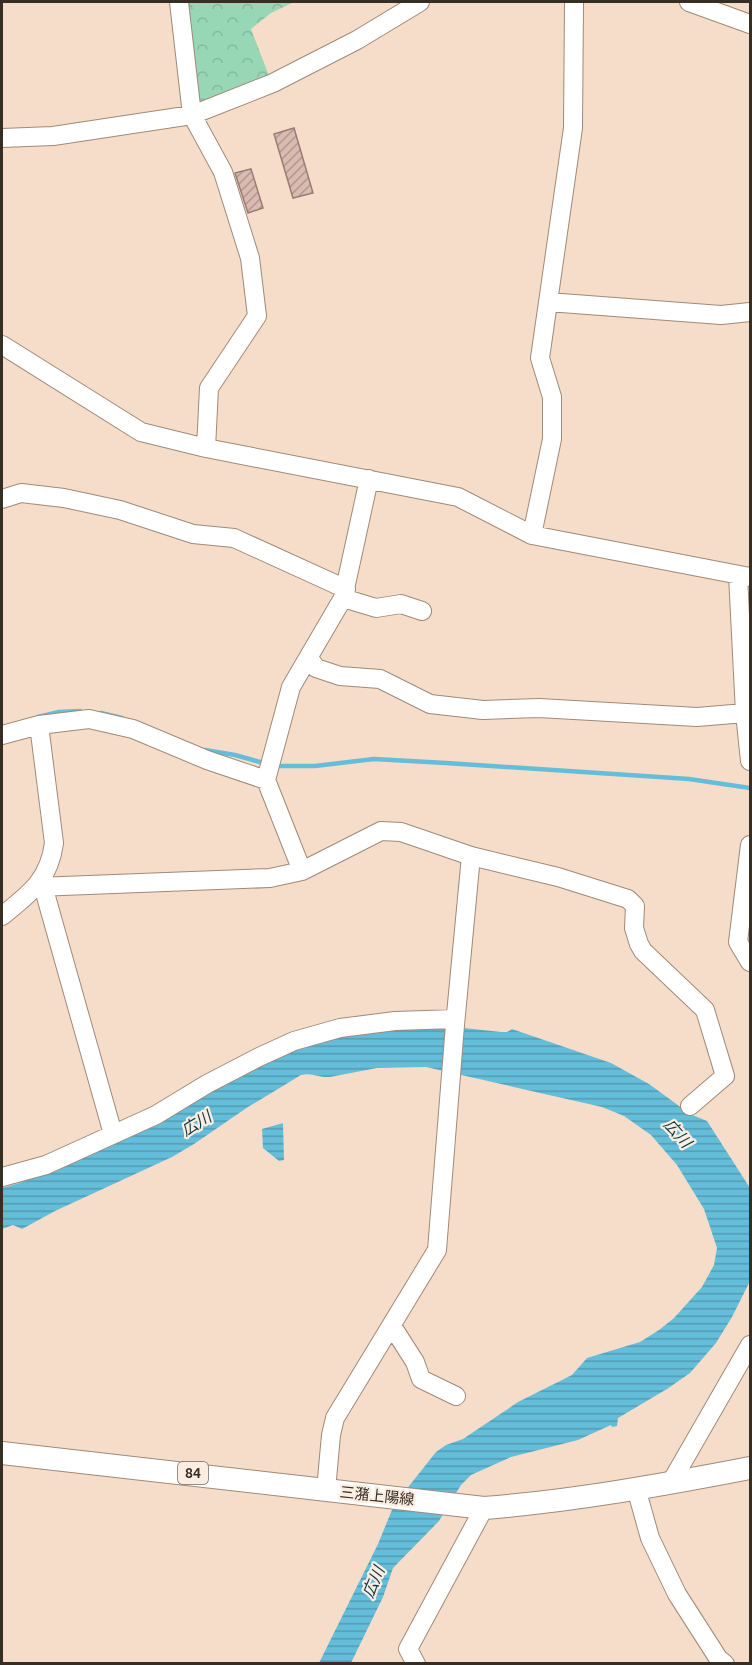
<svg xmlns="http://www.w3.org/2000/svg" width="752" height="1665" viewBox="0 0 752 1665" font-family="Ubuntu,'Noto Sans JP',sans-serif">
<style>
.forest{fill:url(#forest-crowns)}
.water{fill:url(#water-rules)}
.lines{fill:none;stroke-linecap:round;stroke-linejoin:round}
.stream{stroke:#64beda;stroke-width:4.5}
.building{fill:url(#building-hatch);stroke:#997d74;stroke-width:1.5}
.minor-casing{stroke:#a08a78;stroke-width:20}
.major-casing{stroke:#a08a78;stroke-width:24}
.minor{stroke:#fff;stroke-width:18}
.major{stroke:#fff;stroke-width:22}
.labels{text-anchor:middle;stroke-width:4.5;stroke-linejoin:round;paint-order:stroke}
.shield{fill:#fbede1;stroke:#71675d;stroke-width:1.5}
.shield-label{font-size:14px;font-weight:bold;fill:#362d25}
.street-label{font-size:15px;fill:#362d25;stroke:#fbede1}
.water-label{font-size:16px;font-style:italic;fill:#0c3743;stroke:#fbede1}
</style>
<defs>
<pattern id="forest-crowns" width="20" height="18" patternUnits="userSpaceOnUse" patternTransform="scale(1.5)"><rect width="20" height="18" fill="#97d7b6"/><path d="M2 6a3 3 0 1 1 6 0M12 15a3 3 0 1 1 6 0" fill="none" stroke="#83b99c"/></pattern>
<pattern id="water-rules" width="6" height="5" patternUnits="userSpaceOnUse" patternTransform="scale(1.5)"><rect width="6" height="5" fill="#64beda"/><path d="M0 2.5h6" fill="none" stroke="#539bb1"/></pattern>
<pattern id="building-hatch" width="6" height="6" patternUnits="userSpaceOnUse" patternTransform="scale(1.5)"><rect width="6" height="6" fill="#d9bbb1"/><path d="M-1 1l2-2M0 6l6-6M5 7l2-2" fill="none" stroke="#b19890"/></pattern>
</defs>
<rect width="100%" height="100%" fill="#f6ddca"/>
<path class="forest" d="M183 2H294L271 13 251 29 269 76 195 104Z"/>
<path class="water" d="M412 1027 464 1028 501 1032H507L512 1029 611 1063 649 1084 690 1114 707 1121 750 1188V1281L732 1317 716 1343 690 1373 667 1389 618 1418 617 1426 612 1427 611 1425 578 1440 511 1457 471 1475 461 1485 439 1521 393 1568 383 1597 351 1663H319L378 1544 394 1505 436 1452 446 1445 463 1439 518 1402 572 1375 587 1358 640 1342 659 1330 674 1318 702 1287 714 1265 717 1248 704 1209 677 1165 651 1135 624 1116 602 1107 426 1067 377 1068 330 1077C319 1078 312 1072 301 1075L248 1107 194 1144 172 1157 55 1211 24 1228 22 1229 13 1225 2 1229V1188C82 1166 153 1123 226 1085 245 1075 263 1063 283 1055 323 1037 369 1031 412 1027Z
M283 1123 284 1160 279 1161 263 1148 262 1129Z"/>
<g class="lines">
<path class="stream" d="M101 713 122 718
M38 717 59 712 80 711
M205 750 235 755 267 764
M275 766H315L374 759 446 763 689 779 750 788"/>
</g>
<path class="building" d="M294 128 313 193 293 198 274 134Z
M251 169 263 208 248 213 235 173Z"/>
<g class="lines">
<defs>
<path id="minor" d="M179 2 192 115 223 172 250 258 257 316 209 388 206 448
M689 2 750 24
M2 138 53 136 192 115 273 83 357 40 420 2
M548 302 721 315 750 312
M2 345 141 432 206 448 458 497 532 535 750 577
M2 499 21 493 64 498 120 510 193 534 234 538 346 589
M532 535 552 439V397L540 358 573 128 574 2
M738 575 745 713 750 761
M343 598 376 608 401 604 422 611
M309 658 316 668 340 676 380 679 430 704 483 710 539 708 697 717 745 713
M2 735 39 725 89 719 133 729 207 760 266 780
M750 845 738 942 750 962
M302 871 266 780 291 687 343 598 369 479
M43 886 113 1134
M37 887 270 878 302 871 381 831 401 832 471 856 558 877 628 899 635 906 634 928 639 944 643 951 705 1010 725 1076 690 1106
M2 916C29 894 49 881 54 843L39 725
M2 1177 46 1165 156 1115 207 1084 259 1057 294 1041 340 1028 395 1021 455 1019
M392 1326 415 1362 421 1379 456 1396
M670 1484 750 1345
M636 1488 650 1538 677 1594 718 1658 725 1664
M326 1490 331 1435 335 1418 437 1250 455 1025 471 856
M416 1664 408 1649 484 1508"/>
<path id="major" d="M2 1453 484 1508C573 1501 662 1485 750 1468"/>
</defs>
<use href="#minor" class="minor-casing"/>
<use href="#major" class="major-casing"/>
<use href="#minor" class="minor"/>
<use href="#major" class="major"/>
</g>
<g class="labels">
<rect class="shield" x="178" y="1462" width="30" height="22" rx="4.5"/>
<g class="shield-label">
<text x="193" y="1478">84</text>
</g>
<g class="street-label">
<text transform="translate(377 1496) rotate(6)" y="5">三潴上陽線</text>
</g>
<g class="water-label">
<text transform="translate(196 1123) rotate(-31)" y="6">広川</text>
<text transform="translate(678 1133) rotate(48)" y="6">広川</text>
<text transform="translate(373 1582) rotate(-67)" y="6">広川</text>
</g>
</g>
<rect width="752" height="1665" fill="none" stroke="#362d25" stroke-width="6"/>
</svg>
